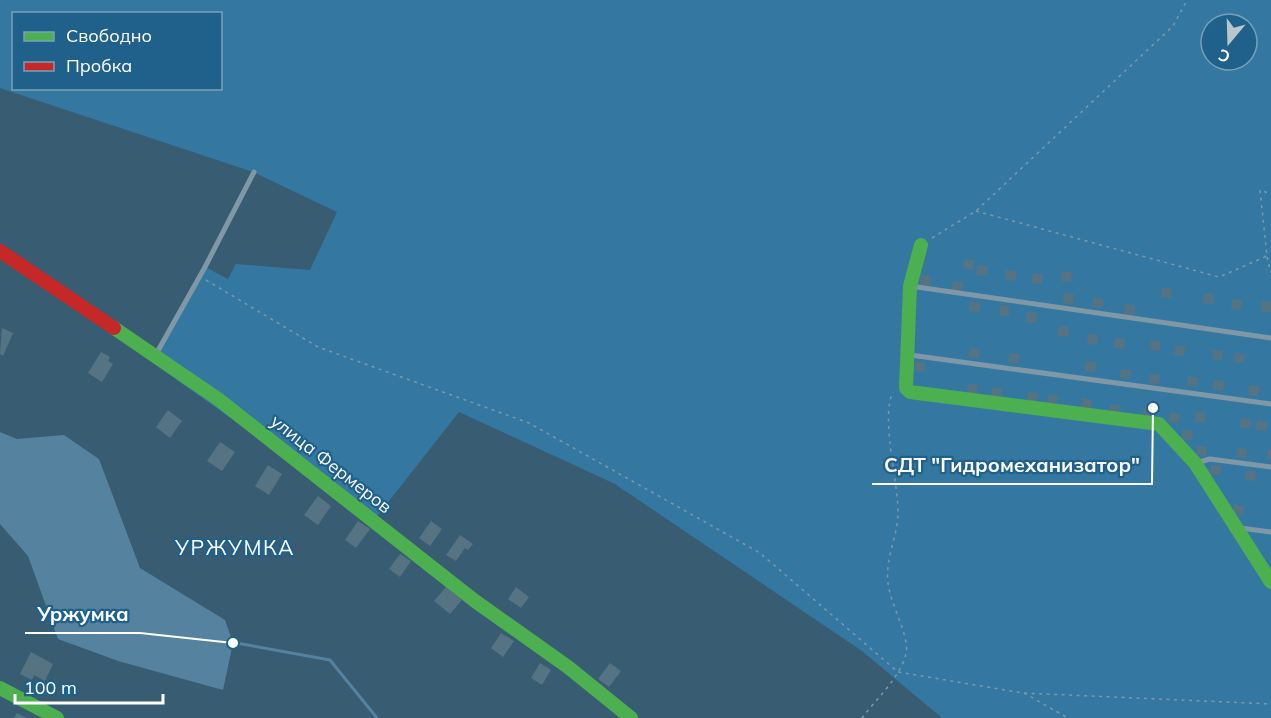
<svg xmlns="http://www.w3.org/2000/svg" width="1271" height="718" viewBox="0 0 1271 718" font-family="Mulish,sans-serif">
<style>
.green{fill:#3478a1;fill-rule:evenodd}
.water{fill:#55829e}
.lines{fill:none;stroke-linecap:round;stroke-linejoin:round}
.stream{stroke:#55829e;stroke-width:3}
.building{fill:#567384}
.path{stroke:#7f98a7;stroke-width:1.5;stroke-dasharray:3 4.5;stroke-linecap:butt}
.lane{stroke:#7f98a7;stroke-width:5}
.fast{stroke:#4caf50;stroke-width:14}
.jam{stroke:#c62828;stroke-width:14}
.labels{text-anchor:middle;stroke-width:4.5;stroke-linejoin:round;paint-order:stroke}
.street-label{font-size:18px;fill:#fff;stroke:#20618b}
.quarter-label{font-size:21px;letter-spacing:1.5px;fill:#fff;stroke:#20618b}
.leader{fill:none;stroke:#fff;stroke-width:2}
.callout-dot{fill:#fff;stroke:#20618b;stroke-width:2}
.callout-label{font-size:20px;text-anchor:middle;font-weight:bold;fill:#fff;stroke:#20618b;stroke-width:4.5;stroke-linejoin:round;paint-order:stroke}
</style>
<rect width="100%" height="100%" fill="#385c72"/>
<path class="green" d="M0 0H1271V718H942L862 651 615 484 459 412 371 524 246 429 153 363 205 267 228 279 236 264 310 270 337 212 253 172 0 88ZM14 14H220V88H14ZM1211 24H1247V60H1211Z"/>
<path class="water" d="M0 432 17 439 64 435 99 459 140 568 225 620 233 643 223 690 118 661 58 639 28 556 0 524Z"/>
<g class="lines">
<path class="stream" d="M231 642 330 660 377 718"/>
</g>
<path class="building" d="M964 259 974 260 973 270 963 268Z
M978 265 988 266 987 276 976 275Z
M1006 270 1017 271 1015 281 1005 280Z
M1062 271 1072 272 1071 282 1061 281Z
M1033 273 1043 275 1042 284 1032 283Z
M921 275 931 276 930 286 920 285Z
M953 281 963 282 962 292 952 291Z
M1162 287 1172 289 1171 298 1161 297Z
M1064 293 1074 294 1073 304 1063 303Z
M1204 293 1214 294 1213 304 1203 303Z
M1093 297 1103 299 1102 308 1092 307Z
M1232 299 1242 300 1241 310 1231 309Z
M970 301 981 303 979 312 969 311Z
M1262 301 1271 302V312L1261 311Z
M1125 304 1135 305 1134 315 1124 314Z
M1000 305 1010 306 1009 316 999 315Z
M1027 312 1037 313 1036 323 1026 322Z
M1059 326 1069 327 1068 337 1057 336Z
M2 328 13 333 3 356 0 354Z
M1088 334 1098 335 1097 345 1087 344Z
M1115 338 1125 339 1124 349 1114 348Z
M1151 340 1161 342 1160 351 1150 350Z
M1176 345 1186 347 1184 356 1174 355Z
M970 348 980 349 979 358 968 357Z
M1213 350 1223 351 1222 360 1212 359Z
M101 352 110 357 108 361 113 364 102 382 88 373Z
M1236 352 1245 354 1244 363 1234 362Z
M1010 353 1020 354 1018 363 1008 362Z
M915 361 925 363 924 372 914 371Z
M1086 361 1096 362 1095 372 1085 371Z
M1121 369 1131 370 1130 379 1120 378Z
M1150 374 1160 375 1159 384 1149 383Z
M1188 376 1198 378 1197 387 1187 386Z
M1214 380 1224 381 1223 391 1213 389Z
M968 384 978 385 977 394 967 393Z
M1249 385 1259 386 1258 396 1248 395Z
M992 387 1002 389 1001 398 991 397Z
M1028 392 1038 393 1037 403 1027 401Z
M1048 394 1058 395 1057 404 1047 403Z
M1082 398 1092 400 1091 409 1081 408Z
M1110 404 1120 405 1119 415 1109 414Z
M1144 408 1154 410 1153 419 1143 418Z
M168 410 182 421 170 438 156 427Z
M1196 412 1206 413 1205 423 1194 421Z
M1170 413 1180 414 1179 423 1169 422Z
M1241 418 1251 419 1250 429 1240 427Z
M1257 420 1267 422 1266 431 1256 430Z
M1183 429 1193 431 1192 440 1181 439Z
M220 442 235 452 222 471 207 461Z
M1197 445 1207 447 1206 456 1196 455Z
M1237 448 1247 449 1246 458 1236 457Z
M1268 449 1271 450V459H1267Z
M268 465 282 474 269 495 255 486Z
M1211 465 1221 466 1220 475 1210 474Z
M1246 471 1256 472 1255 481 1245 480Z
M318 496 331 506 318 525 304 515Z
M1234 504 1244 506 1243 515 1233 514Z
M358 521 370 529 356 548 345 540Z
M431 521 442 529 430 546 419 538Z
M460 535 473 544 468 550 465 548 456 561 446 555Z
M400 554 411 561 400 577 389 569Z
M446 587 462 600 450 614 434 601Z
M516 587 529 597 521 608 508 599Z
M501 633 514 641 503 657 491 648Z
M31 652 53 664 45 681 34 675 32 680 20 674Z
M540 663 551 670 542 685 531 678Z
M610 663 621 671 609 687 598 679Z
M17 713 27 718H14Z"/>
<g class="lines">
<path class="path" d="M976 211 1219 277 1267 256 1260 190 1271 194
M932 238 976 211 1173 26 1187 0
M1267 257 1271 273
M206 280 318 347 529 423 760 553 898 672 1023 693 1271 704
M1024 693 1068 718
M862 718C876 699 900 678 906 654 910 636 890 604 888 583 885 559 897 538 898 515 899 483 880 419 893 392"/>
<path class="lane" d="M910 286 1271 338
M910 355 1271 404
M155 356 205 267 254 172
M1196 463 1210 459 1271 467
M1240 528 1271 532"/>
<path class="fast" d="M921 245 910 286 906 388 910 392 1159 424 1195 463 1271 582
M114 328 218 399 475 601 568 667 631 718
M0 688 57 718"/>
<path class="jam" d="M0 251 114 328"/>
</g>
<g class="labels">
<g class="street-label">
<text transform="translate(331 464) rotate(38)" y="6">улица Фермеров</text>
</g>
<g class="quarter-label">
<text x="235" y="555">УРЖУМКА</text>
</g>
</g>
<path class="leader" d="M1153 408L1152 484H872M233 643L140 633H25"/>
<g class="callout-dot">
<circle cx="1153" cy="408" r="6"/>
<circle cx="233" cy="643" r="6"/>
</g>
<g class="callout-label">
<text x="1012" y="472">СДТ "Гидромеханизатор"</text>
<text x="83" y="621">Уржумка</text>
</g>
<rect x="12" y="12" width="210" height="78" fill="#20618b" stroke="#79a0b9" stroke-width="1.5"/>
<rect x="24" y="32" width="30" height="9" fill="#4caf50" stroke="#79a0b9" stroke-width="1.5"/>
<text x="66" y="42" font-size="18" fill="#ffffff">Свободно</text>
<rect x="24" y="62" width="30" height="9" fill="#c62828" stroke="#79a0b9" stroke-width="1.5"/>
<text x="66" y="72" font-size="18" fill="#ffffff">Пробка</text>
<g transform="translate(1229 42) rotate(199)"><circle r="28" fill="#20618b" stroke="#79a0b9" stroke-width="1.5"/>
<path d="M0-4.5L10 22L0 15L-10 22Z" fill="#b9c6ce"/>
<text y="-9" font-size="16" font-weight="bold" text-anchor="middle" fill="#ffffff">С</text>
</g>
<path d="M15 694v9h148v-9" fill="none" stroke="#ffffff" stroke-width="3"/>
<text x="24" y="694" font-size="18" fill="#ffffff" stroke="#20618b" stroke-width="4.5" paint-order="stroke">100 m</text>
</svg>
